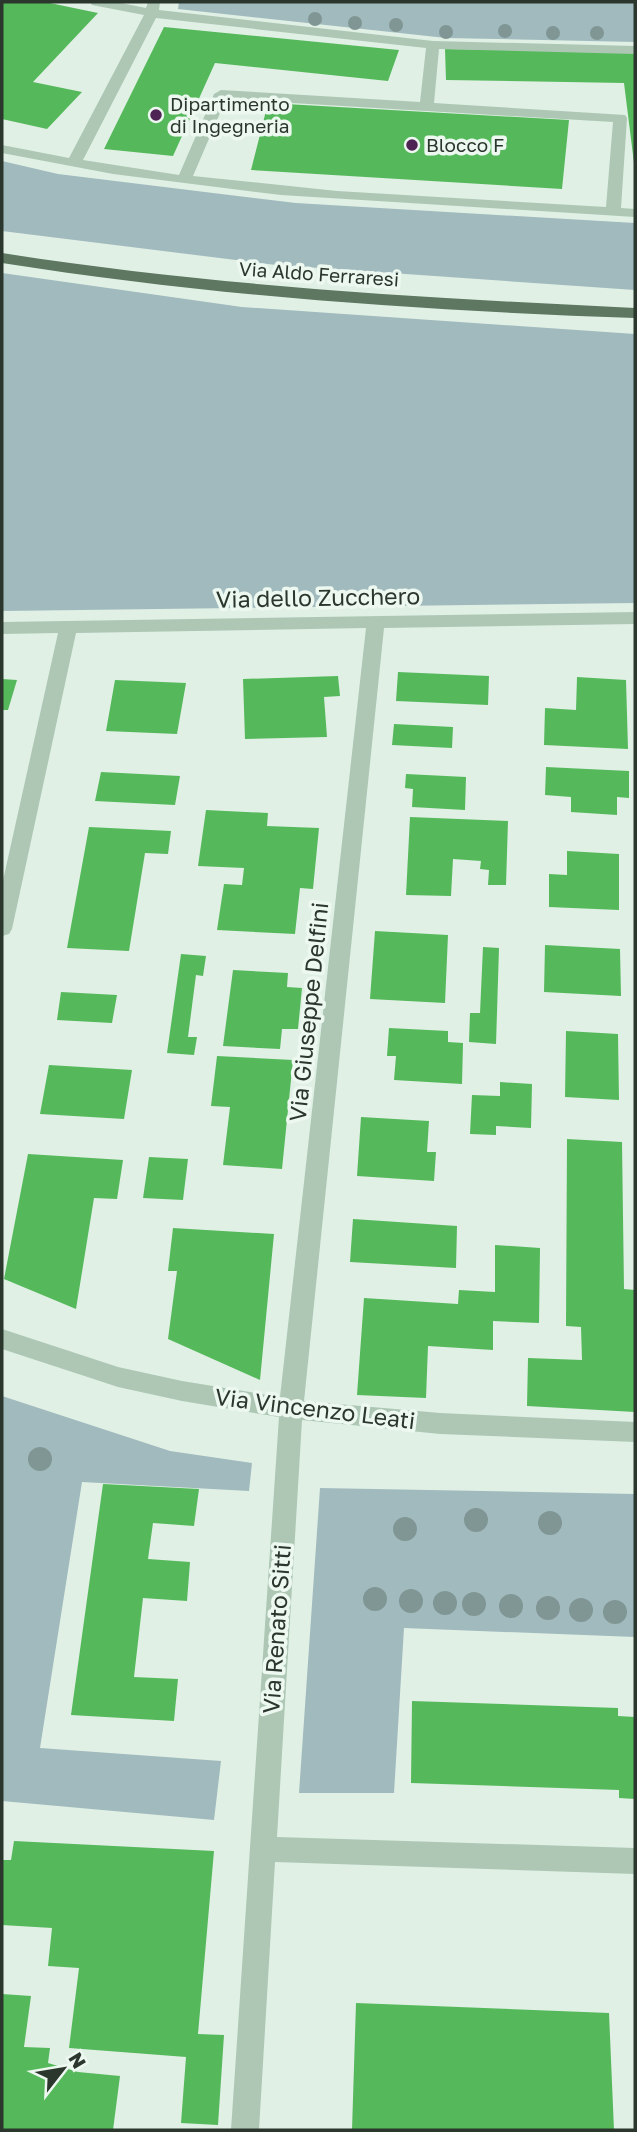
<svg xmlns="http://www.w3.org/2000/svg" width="637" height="2132" viewBox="0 0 637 2132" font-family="'Golos Text',sans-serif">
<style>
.green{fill:#a1babe}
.building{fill:#55b95b}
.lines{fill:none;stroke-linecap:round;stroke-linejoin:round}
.minor{fill:#adc7b4;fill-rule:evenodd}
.major{fill:#5d7761;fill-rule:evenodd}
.tree{fill:#809694}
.poi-dot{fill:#4e2454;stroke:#ecf8f0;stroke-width:2.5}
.labels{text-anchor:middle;stroke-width:7;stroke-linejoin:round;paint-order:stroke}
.far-poi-label{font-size:19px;fill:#2b372c;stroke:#ecf8f0;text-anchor:start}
.far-street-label{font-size:19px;fill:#2b372c;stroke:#ecf8f0}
.street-label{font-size:23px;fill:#2b372c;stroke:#ecf8f0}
</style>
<rect width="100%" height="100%" fill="#e0f0e5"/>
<path class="green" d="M179 2H635V42L446 38 178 9Z
M2 161 58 174 296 203 635 223V290L276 265 2 231Z
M2 273 242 307 635 334V603L2 611Z
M2 1396 170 1451 252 1463 249 1491 82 1482 40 1748 221 1761 214 1820 2 1801Z
M320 1488 635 1494V1637L404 1628 394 1793H299Z"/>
<path class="building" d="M2 2H45L98 13 33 82 82 92 47 129 2 119Z
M164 27 399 50 388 81 215 63 173 156 104 149Z
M445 49 635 52V171L624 83 446 80Z
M268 103 569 120 562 189 251 170Z
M398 672 489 676 488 705 396 701Z
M338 676 340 696 324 697 327 737 245 739 243 679Z
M577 677 626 680 628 749 544 745 545 708 576 710Z
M2 679 17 680 8 710H2Z
M115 680 186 683 177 734 106 731Z
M394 724 453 727 452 748 392 745Z
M546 767 629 771V798L617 797V815L571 812V797L545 795Z
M101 772 180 776 175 805 95 801Z
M406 774 466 777 465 810 412 807 413 789 405 788Z
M206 810 268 813 267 826 319 828 313 889 300 888 295 934 217 930 224 884 242 885 244 868 198 866Z
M410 817 508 821 506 885H488L489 870 480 869 481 861 453 859 451 896 406 895Z
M89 827 171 831 168 854 145 853 129 951 67 948Z
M567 851 619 854V910L549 907V874L567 875Z
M375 931 448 935 445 1003 370 999Z
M545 945 620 949 621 996 544 992Z
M483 947 499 948 496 1044 469 1042 470 1013H480Z
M181 954 206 956 203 976 196 975 188 1037H197L194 1055 167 1053Z
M233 970 288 973 287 987 302 988 298 1029H282L280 1049 223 1046Z
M61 992 117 995 112 1023 57 1020Z
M389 1028 448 1031V1042L463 1043 462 1084 394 1080 396 1056H387Z
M566 1031 618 1034 619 1100 565 1097Z
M217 1056 293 1060 282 1169 223 1165 230 1107 211 1106Z
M49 1065 132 1070 124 1119 40 1114Z
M500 1082 532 1084 531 1128 496 1126V1135L470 1134 472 1095 500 1096Z
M361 1117 429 1121 427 1152H436L434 1181 357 1176Z
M567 1139 622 1142 624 1289 635 1290V1412L527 1406 528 1358 582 1360 581 1327 566 1326Z
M28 1154 123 1160 117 1199 94 1198 76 1309 4 1279Z
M149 1157 188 1159 183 1200 143 1198Z
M353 1219 457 1226 456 1268 350 1262Z
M173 1228 274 1234 260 1380 168 1339 177 1271H168Z
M495 1245 540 1248 539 1323 493 1321V1350L428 1346 426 1398 357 1395 364 1298 458 1304 459 1290 495 1292Z
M103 1484 199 1489 194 1526 153 1523 148 1559 190 1562 187 1601 143 1598 134 1677 178 1679 174 1721 71 1715Z
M412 1701 618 1708V1716L635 1717V1799L619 1798V1790L411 1783Z
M14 1841 214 1851 198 2034 224 2035 218 2125 181 2123 186 2057 69 2048 79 1968 48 1966 52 1928 2 1925V1860H11Z
M2 1994 31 1996 24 2047 50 2048 48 2063 78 2072 120 2076 113 2130H2Z
M356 2003 609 2013 614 2130H352Z"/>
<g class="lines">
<path class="minor" d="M90 2H116L146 8 148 2H160L159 10 433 41 635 46V54L439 49 434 103 625 115 627 118 621 208 635 209V217L281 195 113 174 2 153V145L69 158 144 15 92 5ZM156 18 426 48 420 102 221 90 214 94 179 175 83 160ZM226 99 613 122 606 207 337 191 193 176Z
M635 612V624L384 628 304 1401 440 1413 635 1422V1442L440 1434 302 1420 277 1837 635 1848V1874L275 1862 259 2130H231L279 1417 182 1401 118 1387 2 1349V1329L118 1367 182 1381 280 1397 366 628 76 633 12 929 9 934 2 936V885L58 633 2 634V622Z"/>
<path class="major" d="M2 253C212 286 423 298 635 308V318C423 311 211 296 2 263Z"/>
</g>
<g class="tree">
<circle cx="315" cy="19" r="7"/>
<circle cx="355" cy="23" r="7"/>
<circle cx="396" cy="25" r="7"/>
<circle cx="505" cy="31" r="7"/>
<circle cx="446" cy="32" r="7"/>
<circle cx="553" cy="33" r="7"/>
<circle cx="597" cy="33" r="7"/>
<circle cx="40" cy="1459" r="12"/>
<circle cx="476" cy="1520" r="12"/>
<circle cx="550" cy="1523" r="12"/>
<circle cx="405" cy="1529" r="12"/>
<circle cx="375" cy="1599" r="12"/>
<circle cx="411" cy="1601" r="12"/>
<circle cx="445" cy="1603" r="12"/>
<circle cx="474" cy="1604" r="12"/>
<circle cx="511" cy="1606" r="12"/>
<circle cx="548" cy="1608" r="12"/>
<circle cx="581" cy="1610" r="12"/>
<circle cx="615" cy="1612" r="12"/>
</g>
<g class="poi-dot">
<circle cx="156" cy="115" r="7"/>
<circle cx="412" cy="145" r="7"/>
</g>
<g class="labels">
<g class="far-poi-label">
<text x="170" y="111">Dipartimento<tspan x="170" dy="22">di Ingegneria</tspan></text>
<text x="426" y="152">Blocco F</text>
</g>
<g class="far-street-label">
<text transform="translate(319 274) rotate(4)" y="7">Via Aldo Ferraresi</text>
</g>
<g class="street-label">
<text transform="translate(318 598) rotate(-1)" y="8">Via dello Zucchero</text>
<text transform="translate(309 1012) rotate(-84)" y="8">Via Giuseppe Delfini</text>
<text transform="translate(315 1409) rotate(7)" y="8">Via Vincenzo Leati</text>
<text transform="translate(277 1629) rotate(-86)" y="8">Via Renato Sitti</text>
</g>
</g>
<rect width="637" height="2132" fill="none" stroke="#2b372c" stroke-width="7"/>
<g transform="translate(63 2069) rotate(59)" stroke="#ecf8f0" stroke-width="5" paint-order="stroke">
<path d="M0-5L12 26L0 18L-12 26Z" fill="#2b372c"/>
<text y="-10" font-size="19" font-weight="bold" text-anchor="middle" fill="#2b372c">N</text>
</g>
</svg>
